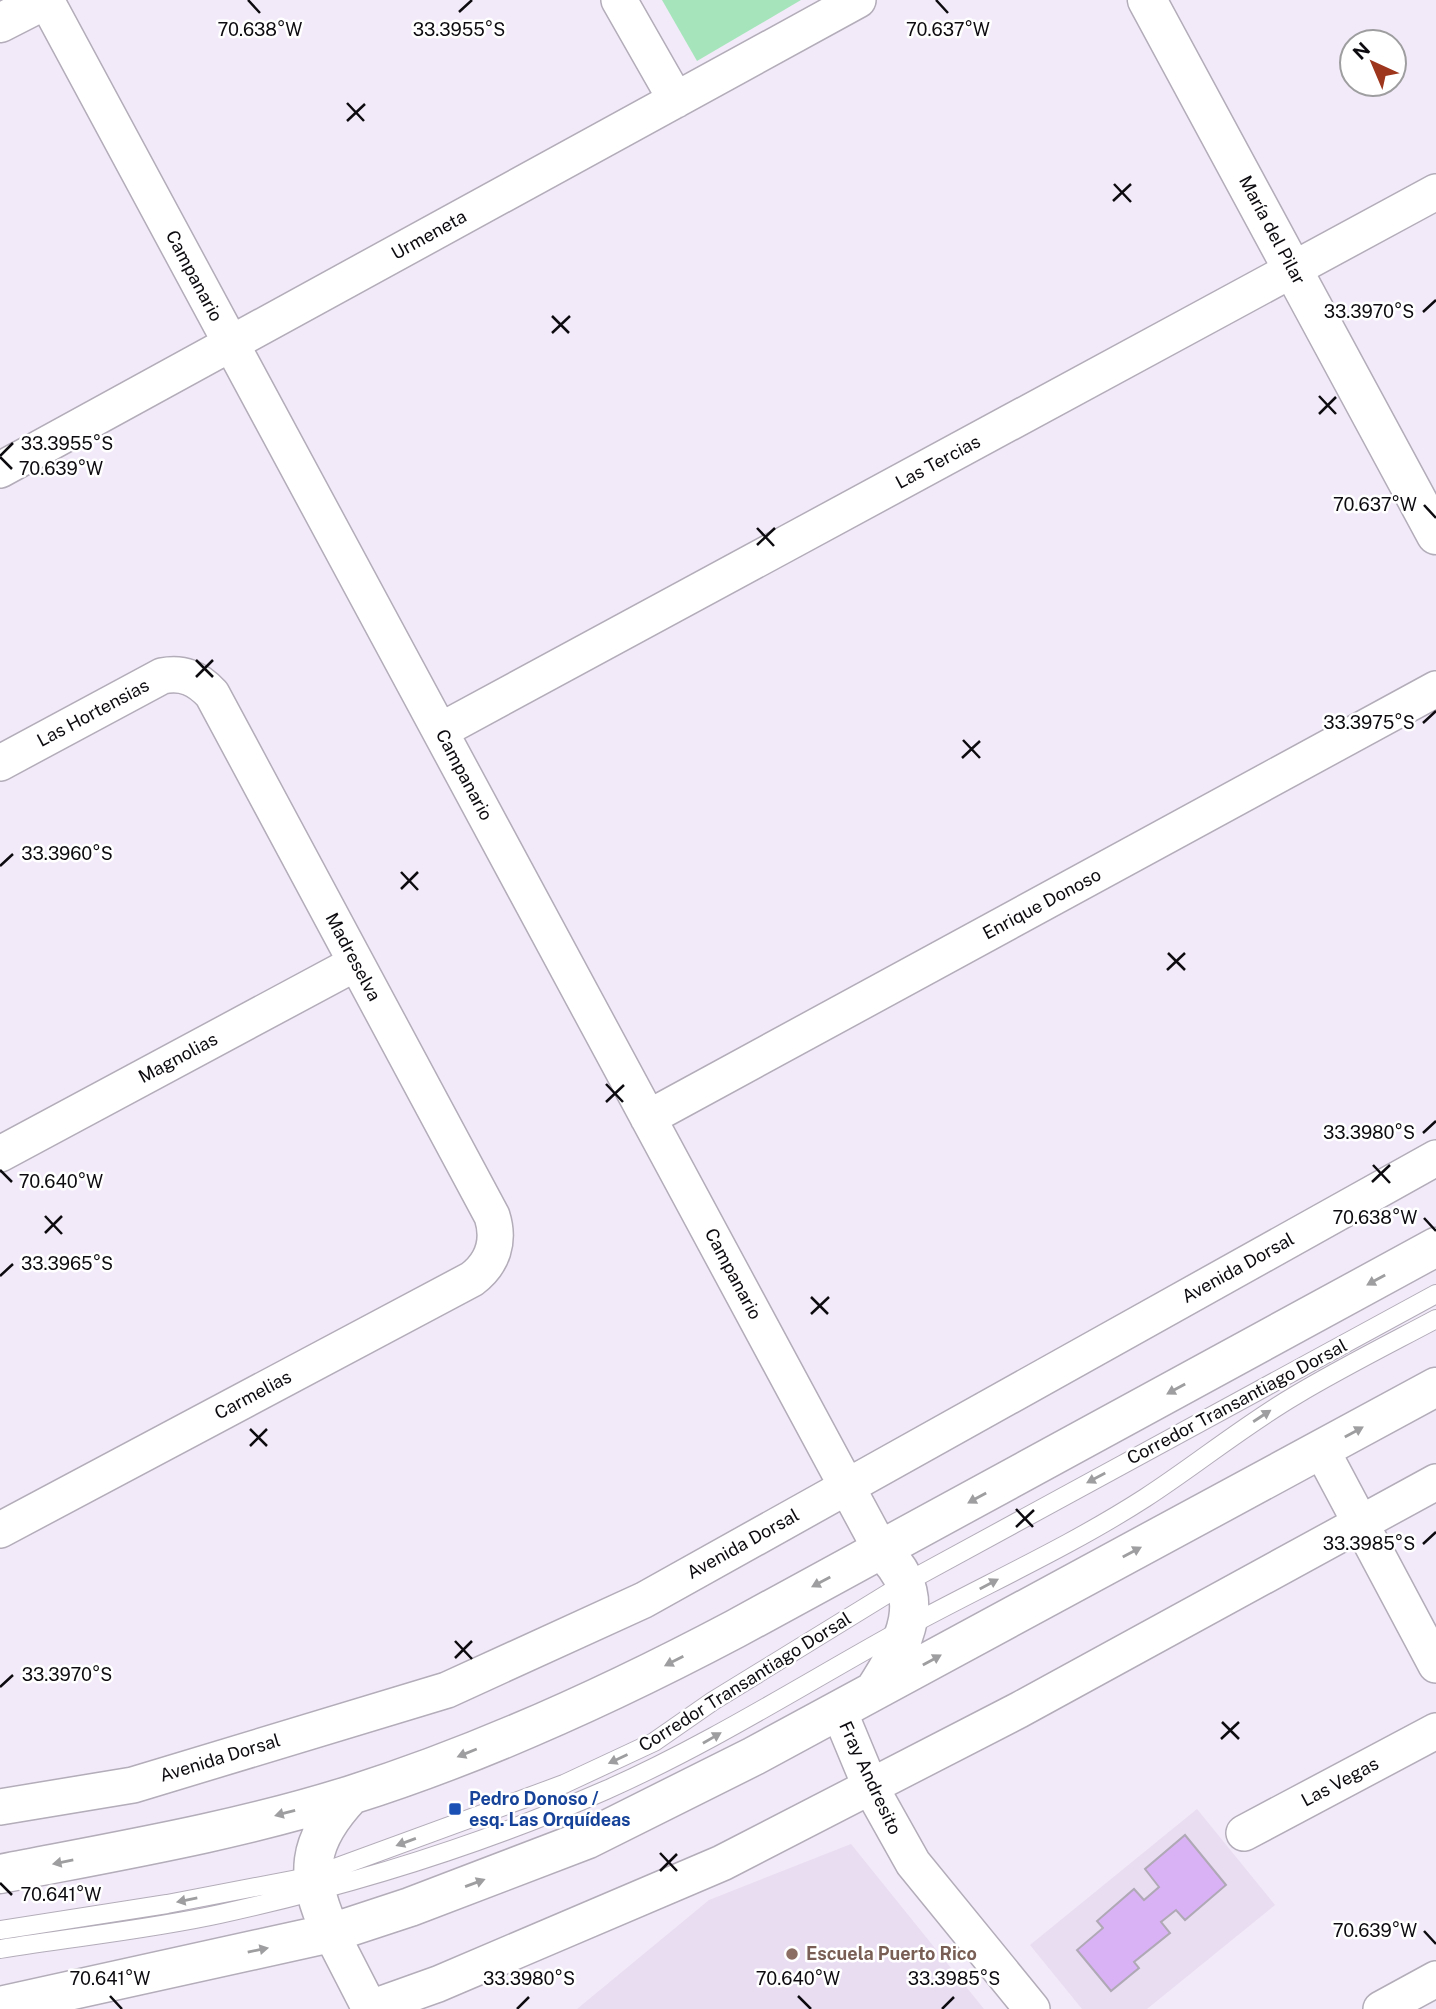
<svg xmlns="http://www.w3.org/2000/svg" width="1436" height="2009" viewBox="0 0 1436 2009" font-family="'Public Sans',sans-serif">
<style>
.built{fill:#e9ddf2}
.green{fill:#a6e5bc}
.building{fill:#d9b2f5;stroke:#afa8b5;stroke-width:2}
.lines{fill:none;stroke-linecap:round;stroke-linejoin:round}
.service-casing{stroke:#b3acb9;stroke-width:20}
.minor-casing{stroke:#b3acb9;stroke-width:38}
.tertiary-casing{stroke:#b3acb9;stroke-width:41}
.secondary-casing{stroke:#b3acb9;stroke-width:41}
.service{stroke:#fff;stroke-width:18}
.minor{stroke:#fff;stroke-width:35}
.tertiary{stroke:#fff;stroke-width:38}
.secondary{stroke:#fff;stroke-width:38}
.oneway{fill:#9e9d9f}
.ticks{fill:none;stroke:#0d0b0f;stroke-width:2.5}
.transit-dot{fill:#1a4fb4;stroke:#fff;stroke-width:2.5}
.education-dot{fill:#8d6e63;stroke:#fff;stroke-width:2.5}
.labels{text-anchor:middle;stroke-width:5;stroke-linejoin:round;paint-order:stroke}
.street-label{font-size:18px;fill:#0d0b0f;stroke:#fff}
.transit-label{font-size:18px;font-weight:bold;fill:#164399;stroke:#fff;text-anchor:start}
.education-label{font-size:18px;font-weight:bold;fill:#785e54;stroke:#fff;text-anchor:start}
.ticks-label{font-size:18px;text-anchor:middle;fill:#0d0b0f;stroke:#fff;stroke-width:5;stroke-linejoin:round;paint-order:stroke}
</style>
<rect width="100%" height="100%" fill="#f2eaf8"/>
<path class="built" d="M1197 1809 1275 1905 1147 2009H1082L1030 1945Z
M851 1844 984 2009H577L709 1900Z"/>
<path class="green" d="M662 0H801L697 61Z"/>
<path class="building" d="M1185 1835 1226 1885 1185 1920 1176 1910 1161 1922 1170 1933 1134 1962 1139 1968 1111 1991 1077 1950 1103 1928 1097 1921 1134 1889 1144 1900 1159 1887 1145 1869Z"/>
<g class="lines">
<defs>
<path id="service" d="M0 1930 167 1904 313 1876 564 1784 654 1742 713 1701 905 1583 1436 1294
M0 1949C73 1937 147 1930 220 1914 352 1885 482 1845 606 1790 710 1744 807 1682 907 1627 986 1584 1069 1547 1145 1498 1196 1465 1243 1426 1296 1395 1341 1368 1389 1344 1436 1319"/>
<path id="minor" d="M46 0 881 1550
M619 0 676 100
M0 470 858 0
M440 731 1436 192
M0 763 162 676C183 672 197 678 212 694L492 1216C500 1241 493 1263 472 1279L0 1530
M648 1118 1436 689
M0 1154 356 963
M1321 1449 1436 1665
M839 1711 871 1788 913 1863 1032 2009
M0 1807 133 1785 447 1690 644 1600 1436 1158
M1244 1833 1436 1731
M331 1933 370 2009
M368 2009 438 1984 722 1863 1019 1710 1436 1482
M1381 2009 1436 1979"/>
<path id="tertiary" d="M1147 0 1436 535
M0 23 45 0"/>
<path id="secondary" d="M874 1691C904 1644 932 1596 881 1550
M0 1874C118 1851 237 1831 351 1795 484 1753 612 1694 735 1629L1436 1247
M331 1933C304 1874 306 1843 351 1795
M0 2006 331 1933 410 1907 588 1839 754 1756 1436 1387"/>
</defs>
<use href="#service" class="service-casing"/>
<use href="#minor" class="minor-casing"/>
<use href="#tertiary" class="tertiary-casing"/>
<use href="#secondary" class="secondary-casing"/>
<use href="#service" class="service"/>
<use href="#minor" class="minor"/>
<use href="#tertiary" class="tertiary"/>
<use href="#secondary" class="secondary"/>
</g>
<defs><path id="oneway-solid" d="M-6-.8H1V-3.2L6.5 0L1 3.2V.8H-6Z" transform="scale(1.75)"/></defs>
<g class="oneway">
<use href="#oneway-solid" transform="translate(1376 1280) rotate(151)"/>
<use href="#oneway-solid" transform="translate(1176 1389) rotate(151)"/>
<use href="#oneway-solid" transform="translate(1262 1416) rotate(-33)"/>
<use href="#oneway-solid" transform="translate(1354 1432) rotate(-29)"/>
<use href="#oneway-solid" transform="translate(1096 1478) rotate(152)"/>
<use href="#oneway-solid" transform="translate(977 1498) rotate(151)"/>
<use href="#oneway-solid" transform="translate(1132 1552) rotate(-28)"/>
<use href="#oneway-solid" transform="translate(821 1582) rotate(152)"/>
<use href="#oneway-solid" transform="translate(989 1584) rotate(-28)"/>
<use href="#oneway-solid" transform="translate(932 1660) rotate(-29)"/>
<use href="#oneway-solid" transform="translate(674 1661) rotate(153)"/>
<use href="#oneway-solid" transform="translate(712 1738) rotate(-30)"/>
<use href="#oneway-solid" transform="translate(467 1753) rotate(158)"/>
<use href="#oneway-solid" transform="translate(618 1759) rotate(155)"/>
<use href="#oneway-solid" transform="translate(285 1813) rotate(165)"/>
<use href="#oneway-solid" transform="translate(406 1842) rotate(160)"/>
<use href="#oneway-solid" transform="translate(63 1862) rotate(169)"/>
<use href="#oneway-solid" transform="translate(475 1883) rotate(-20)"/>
<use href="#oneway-solid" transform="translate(187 1900) rotate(169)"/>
<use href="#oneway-solid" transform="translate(258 1950) rotate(-12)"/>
</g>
<path class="ticks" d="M248 0 260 13M936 0 948 13M459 12 472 0M347 103 364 121M347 121 365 104M1114 184 1131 202M1113 201 1131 184M1423 312 1436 300M552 316 569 333M552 333 570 316M1319 396 1336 414M1319 414 1336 397M0 456 13 443M0 457 12 469M1424 505 1436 518M757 528 774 546M757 545 775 528M196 660 213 677M196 677 213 660M1423 723 1436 711M963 740 980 758M962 758 980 741M0 866 13 854M401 872 418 890M401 889 418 872M1168 953 1185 970M1167 970 1185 953M606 1084 623 1102M606 1102 624 1085M1423 1133 1436 1121M1373 1165 1390 1183M0 1170 12 1182M1372 1182 1390 1165M45 1216 62 1234M1424 1218 1436 1231M45 1233 62 1216M0 1276 13 1264M811 1297 828 1314M811 1314 829 1297M250 1429 267 1446M250 1446 267 1429M1016 1509 1033 1527M1016 1527 1034 1510M1423 1544 1436 1532M455 1641 472 1659M455 1658 472 1641M0 1687 13 1675M1222 1722 1239 1739M1221 1739 1239 1722M660 1853 677 1871M660 1871 677 1854M0 1883 12 1895M1424 1931 1436 1944M110 1996 122 2009M798 1996 811 2009M517 2009 529 1997M942 2009 954 1997"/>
<rect class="transit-dot" x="448" y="1802" width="14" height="14" rx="3.5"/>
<circle class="education-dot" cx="792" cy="1954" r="7"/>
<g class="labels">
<g class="street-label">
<text transform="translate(1272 230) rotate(62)" y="6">María del Pilar</text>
<text transform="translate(429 235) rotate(-29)" y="6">Urmeneta</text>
<text transform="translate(194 276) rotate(62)" y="6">Campanario</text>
<text transform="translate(938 462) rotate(-28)" y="6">Las Tercias</text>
<text transform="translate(93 713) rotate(-28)" y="6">Las Hortensias</text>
<text transform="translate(464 775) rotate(62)" y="6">Campanario</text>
<text transform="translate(1042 904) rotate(-28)" y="6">Enrique Donoso</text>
<text transform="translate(353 957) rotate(62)" y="6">Madreselva</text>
<text transform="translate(178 1058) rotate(-28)" y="6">Magnolias</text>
<text transform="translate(1238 1268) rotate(-29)" y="6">Avenida Dorsal</text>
<text transform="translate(733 1274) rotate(62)" y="6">Campanario</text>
<text transform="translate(253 1395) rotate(-28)" y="6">Carmelias</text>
<text transform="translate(1237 1402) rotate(-28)" y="6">Corredor Transantiago Dorsal</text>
<text transform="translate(743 1544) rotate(-29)" y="6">Avenida Dorsal</text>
<text transform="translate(745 1682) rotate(-32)" y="6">Corredor Transantiago Dorsal</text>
<text transform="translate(220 1758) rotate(-17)" y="6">Avenida Dorsal</text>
<text transform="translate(870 1778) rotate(65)" y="6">Fray Andresito</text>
<text transform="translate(1340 1782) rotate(-28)" y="6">Las Vegas</text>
</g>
<g class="transit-label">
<text x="469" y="1805">Pedro Donoso /<tspan x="469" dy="21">esq. Las Orquídeas</tspan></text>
</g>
<g class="education-label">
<text x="806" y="1960">Escuela Puerto Rico</text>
</g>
</g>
<g class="ticks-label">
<text x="459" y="36">33.3955°S</text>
<text x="260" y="36">70.638°W</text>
<text x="948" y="36">70.637°W</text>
<text x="1369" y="318">33.3970°S</text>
<text x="67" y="450">33.3955°S</text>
<text x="61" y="475">70.639°W</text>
<text x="1375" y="511">70.637°W</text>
<text x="1369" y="729">33.3975°S</text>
<text x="67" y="860">33.3960°S</text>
<text x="1369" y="1139">33.3980°S</text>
<text x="61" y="1188">70.640°W</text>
<text x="1375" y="1224">70.638°W</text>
<text x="67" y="1270">33.3965°S</text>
<text x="1369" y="1550">33.3985°S</text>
<text x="67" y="1681">33.3970°S</text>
<text x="61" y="1901">70.641°W</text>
<text x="1375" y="1937">70.639°W</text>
<text x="798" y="1985">70.640°W</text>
<text x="110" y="1985">70.641°W</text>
<text x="529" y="1985">33.3980°S</text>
<text x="954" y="1985">33.3985°S</text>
</g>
<g transform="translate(1373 63) rotate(316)"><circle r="33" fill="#ffffff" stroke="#9e9d9f" stroke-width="2"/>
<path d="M0-5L12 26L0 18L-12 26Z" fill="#9e351d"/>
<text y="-10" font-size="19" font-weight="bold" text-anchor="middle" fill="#0d0b0f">N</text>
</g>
</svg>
